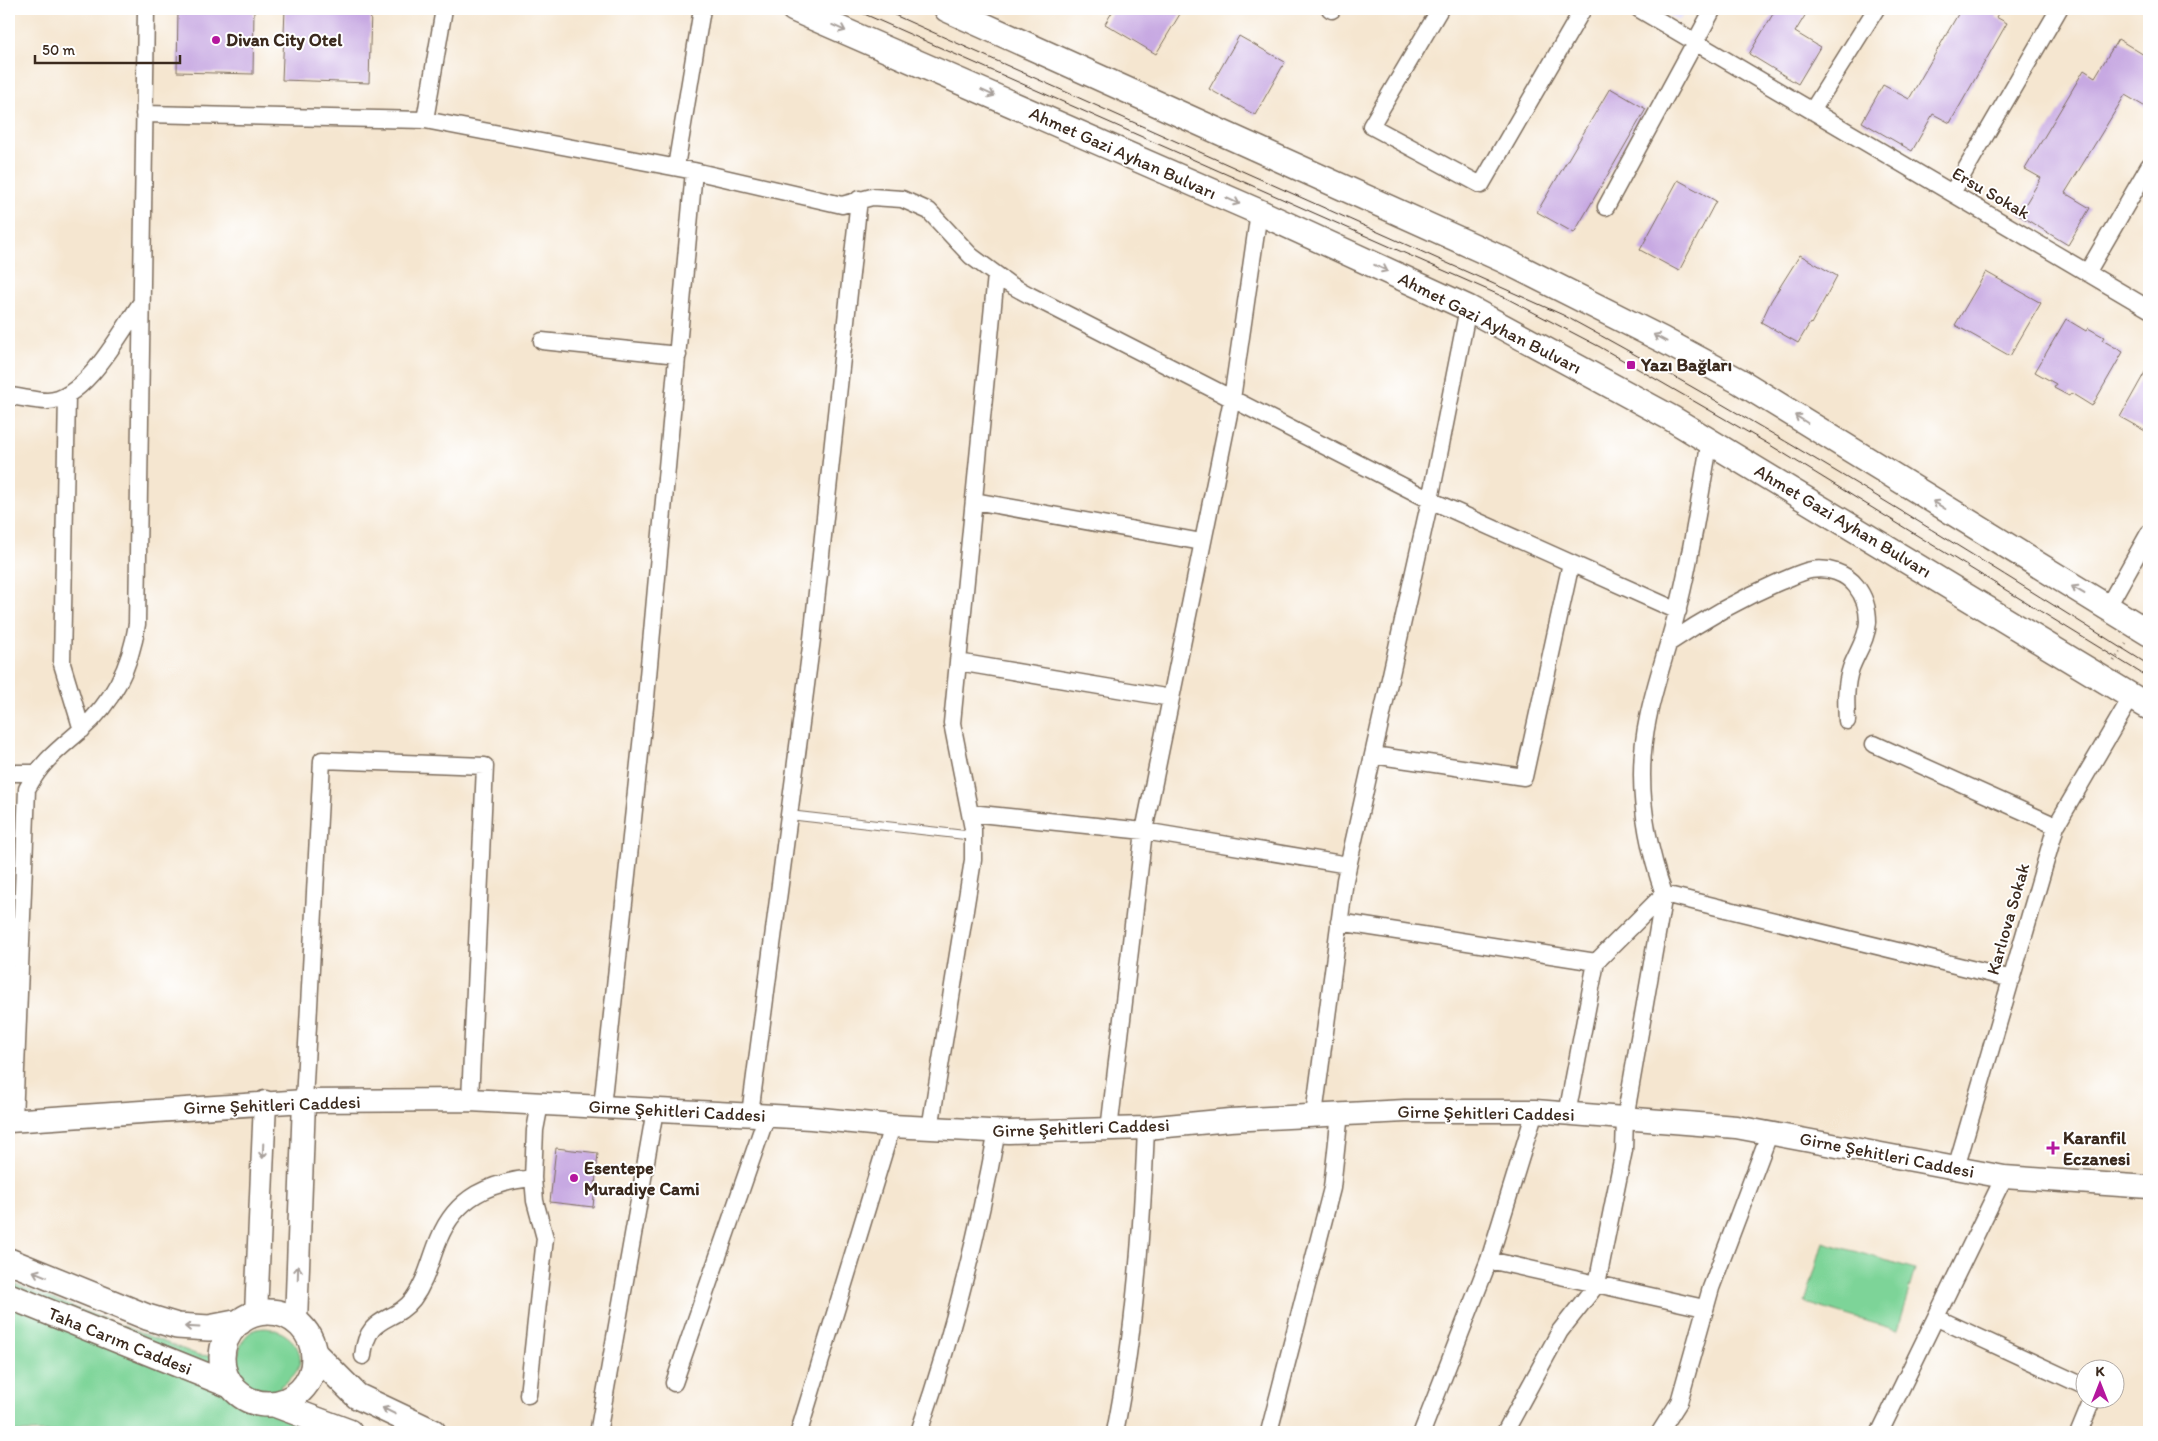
<svg xmlns="http://www.w3.org/2000/svg" width="2158" height="1441" viewBox="0 0 2158 1441" font-family="Itim,sans-serif">
<style>
.built{fill:#ddd5f6}
.green{fill:#7dd498;stroke:#5c7f5b}
.building{fill:#c7a9e2}
.lines{fill:none;stroke-linecap:round;stroke-linejoin:round}
.lane-casing{stroke:#7c6c5c;stroke-width:10}
.street-casing{stroke:#7c6c5c;stroke-width:19}
.secondary-casing{stroke:#7c6c5c;stroke-width:25}
.primary-casing{stroke:#7c6c5c;stroke-width:28}
.path{stroke:#7c6c5c;stroke-width:3;stroke-dasharray:1 4;stroke-linecap:butt}
.lane{stroke:#fff;stroke-width:8}
.street{stroke:#fff;stroke-width:16}
.secondary{stroke:#fff;stroke-width:22}
.primary{stroke:#fff;stroke-width:25}
.tram{stroke:#3b2a1e;stroke-width:1}
.oneway{stroke:#a79f9a}
.poi-dot{fill:#b5179e;stroke:#fff;stroke-width:2}
.labels{text-anchor:middle;stroke-width:4;stroke-linejoin:round;paint-order:stroke}
.poi-label{font-size:18px;font-weight:bold;fill:#3b2a1e;stroke:#fff;text-anchor:start}
.street-label{font-size:18px;fill:#3b2a1e;stroke:#fff}
</style>
<rect width="100%" height="100%" fill="#fff"/>
<filter id="ink" filterUnits="userSpaceOnUse"><feTurbulence type="fractalNoise" baseFrequency=".02" numOctaves="2"/><feDisplacementMap in="SourceGraphic" scale="10" xChannelSelector="R" yChannelSelector="G"/><feConvolveMatrix kernelMatrix="1 2 1 2 8 2 1 2 1" color-interpolation-filters="sRGB"/></filter>
<filter id="wash" filterUnits="userSpaceOnUse"><feTurbulence type="fractalNoise" baseFrequency=".0096" numOctaves="4" result="noise"/><feDisplacementMap in="SourceGraphic" scale="20" xChannelSelector="R" yChannelSelector="G"/><feGaussianBlur stdDeviation="1.12" result="paint"/><feColorMatrix in="noise" values="0 0 0 0 0 0 0 0 0 0 0 0 0 0 0 0 0 1.4 0 .05"/><feComposite in="paint" operator="in"/></filter>
<g filter="url(#wash)">
<rect width="100%" height="100%" fill="#f5e6d0"/>
<path class="built" d="M1658 9H1686L1679 21Z"/>
<path class="green" d="M1823 1242 1915 1269 1897 1330 1805 1303Z
M9 1282 198 1355 238 1358C244 1292 341 1351 280 1386L299 1432H9Z"/>
<g id="blocks">
<path class="building" d="M178 9H254L253 74 177 72Z
M285 9H371L369 83 282 80Z
M1114 9H1183L1156 54 1105 24Z
M1776 9H1809L1795 32 1820 47 1798 84 1749 54Z
M1961 9H2001L1996 17 2007 23 1950 123 1933 114 1912 151 1862 122 1883 85 1909 99Z
M1239 36 1285 62 1255 115 1209 89Z
M2118 39 2149 58V109L2125 95 2065 193 2090 208 2068 245 2019 215 2041 178 2025 169 2084 70 2095 77Z
M1610 88 1646 109 1574 233 1537 212Z
M1678 180 1716 201 1679 271 1640 250Z
M1800 255 1837 276 1811 324 1810 323 1798 343 1761 322 1771 301Z
M1986 272 2041 303 2010 356 1955 325Z
M2066 319 2086 331 2088 328 2104 337 2102 340 2123 352 2092 406 2071 393 2069 396 2054 388 2056 384 2035 372Z
M2149 365V433L2120 417Z
M556 1148 598 1153 593 1207 550 1202Z"/>
</g>
</g>
<g filter="url(#ink)">
<use href="#blocks" fill-opacity="0" stroke="#7c6c5c" stroke-width="1"/>
<g class="lines">
<defs>
<path id="lane" d="M789 815 965 835 972 830"/>
<path id="street" d="M1330 9 1332 10
M1440 9 1371 126 1481 185 1583 9
M1639 9 2149 309
M1812 111 1876 9
M144 114 425 120 694 171 842 205 872 197 902 199 929 211 971 256 1009 284 1029 295 1430 500 1678 611
M425 120 444 9
M676 167 702 9
M1952 193 2059 9
M1606 207 1713 9
M2087 273 2149 166
M542 341 678 355
M67 395 62 664 82 730
M9 396C21 397 35 401 47 401 85 401 122 330 141 303
M974 501 1202 542
M2107 608 2149 533
M1669 643C1704 619 1740 599 1779 582 1790 578 1800 572 1811 570 1828 567 1846 573 1856 586 1864 596 1868 609 1868 622 1867 639 1857 652 1851 668 1845 685 1846 703 1847 721
M958 662 1171 698
M1874 744 2056 826
M1373 755 1524 777 1571 563
M9 773H36
M970 813 1144 831 1348 865
M1339 922 1596 962
M304 1101 322 760 485 766 470 1100
M602 1107 646 698 694 171
M750 1114 812 639 859 199
M1567 1114 1596 962 1664 894 2012 979
M1314 1115 1345 880 1430 500 1468 308
M14 1120 27 789C42 761 58 750 81 730 113 702 131 665 137 624L146 9
M930 1129 973 860V829L952 723 996 275
M1109 1130 1144 831 1232 399 1259 212
M1956 1168 2056 826 2132 696
M1489 1260 1704 1308
M1937 1318 2086 1387
M363 1356C367 1313 394 1324 413 1299 427 1280 430 1260 439 1239 456 1197 490 1182 533 1178
M674 1383 767 1115
M528 1395 545 1238 535 1201 533 1178 535 1130 540 1104
M599 1428 655 1110
M799 1432 892 1126
M919 1432C953 1334 978 1234 997 1131
M1115 1432C1135 1332 1142 1230 1146 1128
M1269 1432 1332 1188 1340 1113
M1422 1432 1489 1260 1535 1111
M1505 1432 1560 1331 1597 1284 1624 1150 1625 1119 1664 894C1644 837 1635 778 1648 718 1655 683 1668 648 1677 612 1692 556 1699 498 1710 441
M1660 1432 1679 1402 1711 1288 1770 1132
M1880 1432 2004 1177
M2079 1432 2093 1398"/>
<path id="secondary" d="M9 1121 304 1101 470 1100 811 1118 892 1126 1009 1132 1146 1128 1230 1120 1405 1111H1535L1736 1127 2004 1177 2149 1187
M256 1314 265 1102
M296 1322 304 1101"/>
<path id="primary" d="M794 9 1259 212 1468 308 1671 418 2149 707
M947 9 1504 260 1663 340 1741 382 2149 633
M9 1261 147 1317 177 1326 209 1328 240 1322
M9 1296 232 1386
M222 1358a46 46 0 1 1 92 0a46 46 0 1 1-92 0Z
M314 1353 357 1396 433 1432
M274 1404 349 1432"/>
</defs>
<use href="#lane" class="lane-casing"/>
<use href="#street" class="street-casing"/>
<use href="#secondary" class="secondary-casing"/>
<use href="#primary" class="primary-casing"/>
<path class="path" d="M2114 661 2126 644"/>
<use href="#lane" class="lane"/>
<use href="#street" class="street"/>
<use href="#secondary" class="secondary"/>
<use href="#primary" class="primary"/>
<path class="tram" d="M853 9 1506 298 1600 347 1770 445 2149 678
M881 9 1563 315C1763 423 1956 544 2149 665"/>
</g>
<defs><path id="oneway-shaft" d="M-6 0H5M1.5-3L5.5 0L1.5 3" fill="none" stroke-width="1.6" stroke-linecap="round" stroke-linejoin="round" transform="scale(1.25)"/></defs>
<g class="oneway">
<use href="#oneway-shaft" transform="translate(839 28) rotate(24)"/>
<use href="#oneway-shaft" transform="translate(988 93) rotate(24)"/>
<use href="#oneway-shaft" transform="translate(1233 201) rotate(24)"/>
<use href="#oneway-shaft" transform="translate(1381 268) rotate(25)"/>
<use href="#oneway-shaft" transform="translate(1660 338) rotate(-152)"/>
<use href="#oneway-shaft" transform="translate(1801 419) rotate(-148)"/>
<use href="#oneway-shaft" transform="translate(1939 505) rotate(-148)"/>
<use href="#oneway-shaft" transform="translate(2078 590) rotate(-149)"/>
<use href="#oneway-shaft" transform="translate(263 1151) rotate(92)"/>
<use href="#oneway-shaft" transform="translate(298 1273) rotate(-88)"/>
<use href="#oneway-shaft" transform="translate(40 1274) rotate(-158)"/>
<use href="#oneway-shaft" transform="translate(192 1327) rotate(-177)"/>
<use href="#oneway-shaft" transform="translate(389 1411) rotate(-154)"/>
</g>
</g>
<g class="poi-dot">
<circle cx="216" cy="40" r="5"/>
<rect x="1626" y="360" width="10" height="10" rx="2.5"/>
<path d="M2050.5 1140.5h5v5h5v5h-5v5h-5v-5h-5v-5h5z"/>
<circle cx="574" cy="1178" r="5"/>
</g>
<g class="labels">
<g class="poi-label">
<text x="226" y="46">Divan City Otel</text>
<text x="1641" y="371">Yazı Bağları</text>
<text x="2063" y="1144">Karanfil<tspan x="2063" dy="21">Eczanesi</tspan></text>
<text x="584" y="1174">Esentepe<tspan x="584" dy="21">Muradiye Cami</tspan></text>
</g>
<g class="street-label">
<text transform="translate(1123 153) rotate(24)" y="6">Ahmet Gazi Ayhan Bulvarı</text>
<text transform="translate(1991 193) rotate(30)" y="6">Ersu Sokak</text>
<text transform="translate(1490 323) rotate(27)" y="6">Ahmet Gazi Ayhan Bulvarı</text>
<text transform="translate(1843 521) rotate(31)" y="6">Ahmet Gazi Ayhan Bulvarı</text>
<text transform="translate(2008 919) rotate(-74)" y="6">Karlıova Sokak</text>
<text transform="translate(272 1105) rotate(-2)" y="6">Girne Şehitleri Caddesi</text>
<text transform="translate(677 1111) rotate(3)" y="6">Girne Şehitleri Caddesi</text>
<text transform="translate(1486 1113) rotate(1)" y="6">Girne Şehitleri Caddesi</text>
<text transform="translate(1081 1128) rotate(-2)" y="6">Girne Şehitleri Caddesi</text>
<text transform="translate(1887 1155) rotate(11)" y="6">Girne Şehitleri Caddesi</text>
<text transform="translate(120 1341) rotate(22)" y="6">Taha Carım Caddesi</text>
</g>
</g>
<rect width="2158" height="1441" fill="none" stroke="#fff" stroke-width="30"/>
<g transform="translate(2100 1384)"><circle r="24" fill="#ffffff" stroke="#b1aaa5"/>
<path d="M0-4L9 19L0 12L-9 19Z" fill="#b5179e"/>
<text y="-8" font-size="14" font-weight="bold" text-anchor="middle" fill="#3b2a1e">K</text>
</g>
<path d="M35 55v8h145v-8" fill="none" stroke="#3b2a1e" stroke-width="2.5"/>
<text x="42" y="55" font-size="15" fill="#3b2a1e" stroke="#ffffff" stroke-width="4" paint-order="stroke">50 m</text>
</svg>
